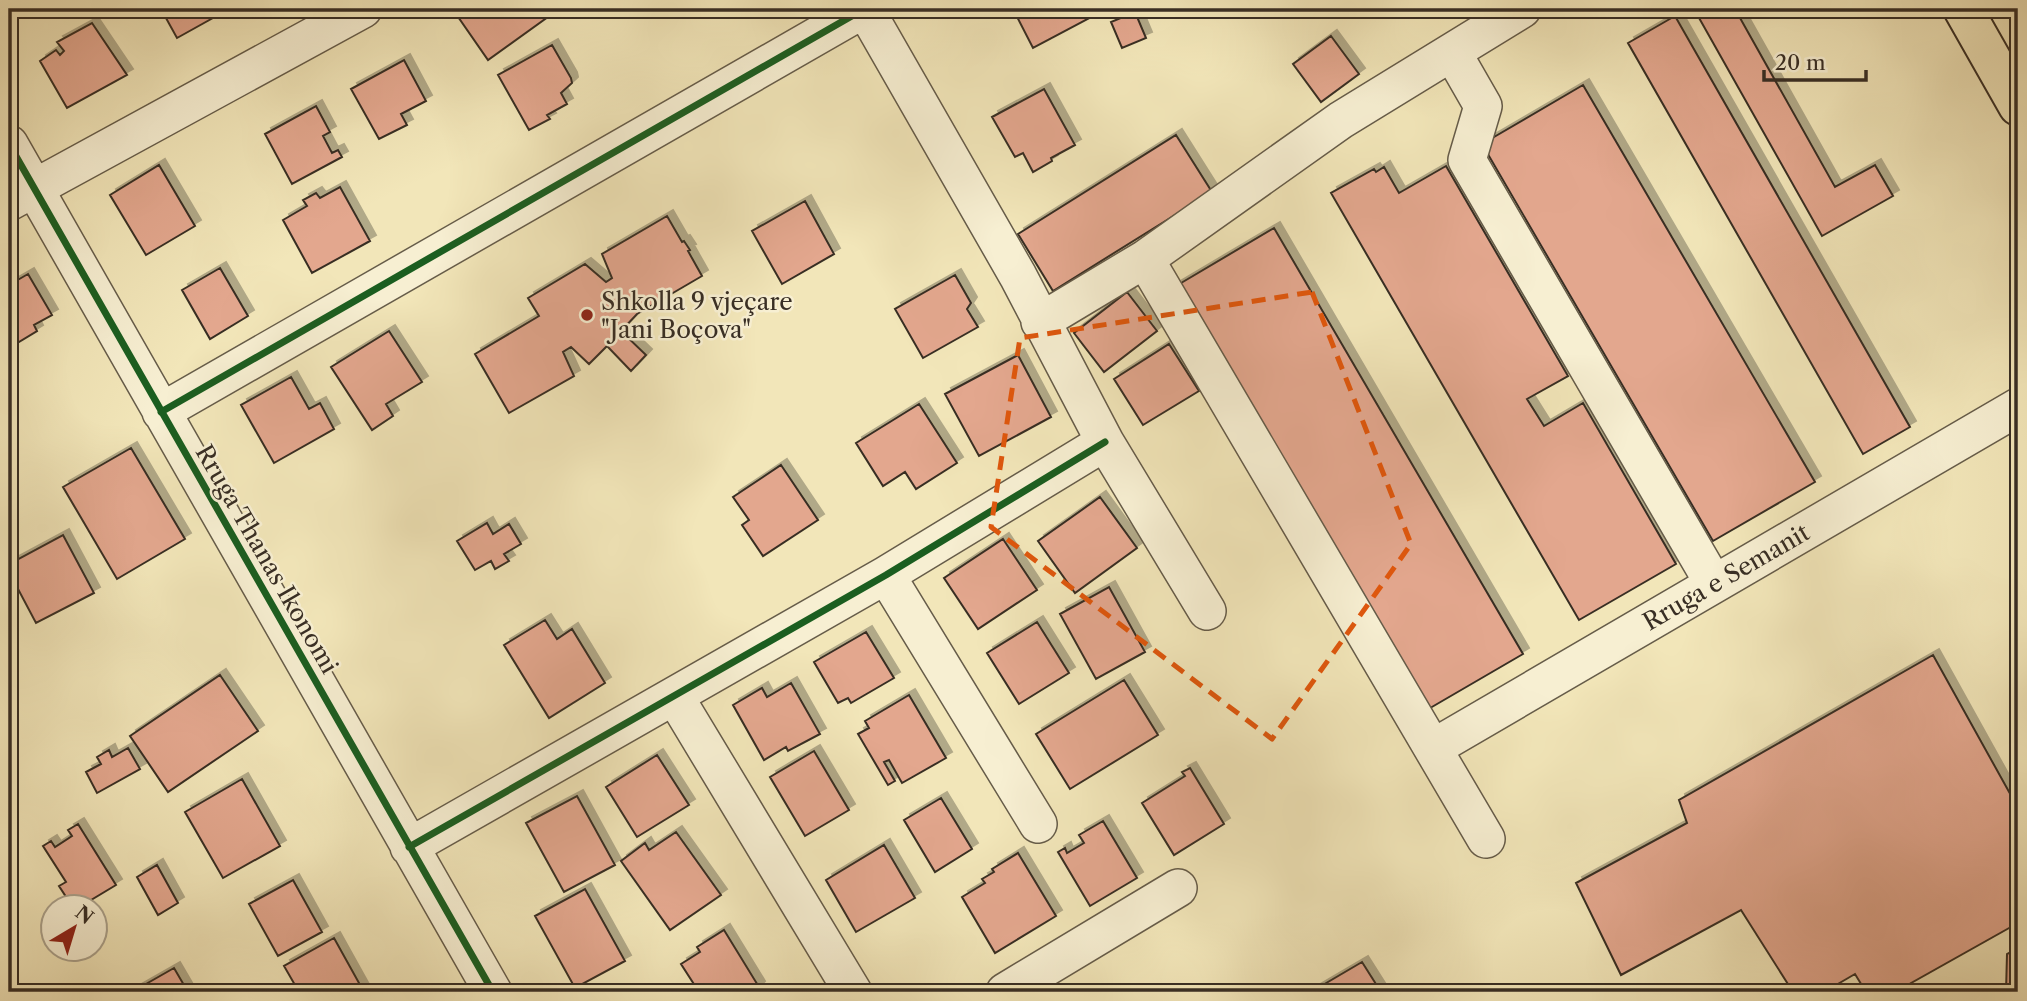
<svg xmlns="http://www.w3.org/2000/svg" width="2027" height="1001" viewBox="0 0 2027 1001" font-family="'Libre Caslon Text',serif">
<style>
.building{fill:#e3a78e;stroke:#382e24;stroke-width:2;filter:url(#shadow)}
.lines{fill:none;stroke-linecap:round;stroke-linejoin:round}
.minor-casing{stroke:#665c49;stroke-width:40}
.major-casing{stroke:#382e24;stroke-width:42}
.minor{stroke:#f7efd2;stroke-width:37}
.major{stroke:#f2e6b9;stroke-width:38}
.cycleway-casing{stroke:#f7efd2;stroke-width:11}
.cycleway{stroke:#1b5e20;stroke-width:7}
.marked{fill:none;stroke:#df570d;stroke-width:5;stroke-dasharray:14 9;stroke-linejoin:round}
.poi-dot{fill:#8f2418;stroke:#f7efd2;stroke-width:2.5}
.labels{text-anchor:middle;dominant-baseline:central;stroke-width:5;stroke-linejoin:round;paint-order:stroke}
.poi-label{font-size:24px;fill:#382e24;stroke:#f7efd2;text-anchor:start}
.street-label{font-size:24px;fill:#382e24;stroke:#f7efd2}
</style>
<defs>
<filter id="shadow"><feDropShadow dx="6" dy="-6" stdDeviation="0" flood-color="#0004"/></filter>
</defs>
<rect width="100%" height="100%" fill="#f2e6b9"/>
<filter id="stains"><feTurbulence type="fractalNoise" baseFrequency=".00286" numOctaves="4"/><feColorMatrix values="0 0 0 0 .2 0 0 0 0 .09 0 0 0 0 .02 0 0 0 .5 -.17"/></filter>
<radialGradient id="worn" r=".72"><stop offset=".6" stop-color="#630" stop-opacity="0"/><stop offset="1" stop-color="#630" stop-opacity=".3"/></radialGradient>
<path class="building" d="M161 9H229L177 38Z
M457 9H548L552 14 488 60 454 11Z
M1013 9H1099L1101 12 1033 48Z
M1694 9H1735L1835 187 1875 165 1893 196 1822 236Z
M1135 12 1146 38 1122 48 1111 22Z
M1675 16 1910 427 1863 454 1628 43Z
M92 23 127 75 67 108 40 61 56 50 60 55 64 51 57 42Z
M1331 36 1359 74 1321 102 1293 64Z
M552 45 571 78 572 83 561 93 567 104 547 115 550 119 529 130 498 75Z
M404 60 426 101 401 114 407 125 379 139 351 89Z
M1583 85 1815 482 1713 541 1482 144Z
M1044 89 1075 145 1051 158 1052 161 1033 172 1023 153 1015 157 992 117Z
M316 106 330 132 323 136 332 153 338 150 342 157 292 184 265 134Z
M1176 135 1212 192 1053 291 1018 234Z
M159 165 195 226 146 255 110 195Z
M1446 166 1568 376 1527 399 1544 426 1583 403 1676 564 1579 620 1331 193 1374 169 1376 172 1384 167 1399 193Z
M340 187 370 241 312 273 283 220 307 206 303 200 316 193 320 198Z
M805 201 834 254 782 284 752 231Z
M667 216 682 242 684 241 690 250 688 251 702 276 637 314 621 331 646 355 631 371 607 346 589 364 571 347 563 352 574 376 509 413 475 354 539 316 528 298 585 264 606 282 612 278 602 254Z
M1274 228 1523 654 1425 711 1176 286Z
M220 268 248 316 210 339 182 290Z
M28 274 52 315 34 325 37 331 9 348V285Z
M955 275 971 303 967 309 978 327 923 358 895 309Z
M1127 292 1157 331 1104 372 1074 333Z
M389 331 422 382 386 404 393 416 372 430 331 367Z
M1169 344 1199 391 1143 425 1114 379Z
M1018 355 1051 417 979 456 945 394Z
M291 377 309 409 320 403 334 429 274 463 241 405Z
M919 404 957 463 916 489 905 472 883 486 856 443Z
M131 448 185 539 117 579 63 487Z
M781 465 818 520 763 556 742 525 749 520 733 497Z
M1100 497 1137 548 1075 593 1038 541Z
M487 523 493 534 509 524 521 544 504 554 509 561 495 569 491 561 475 570 457 541Z
M63 535 94 593 36 623 9 572V564Z
M1003 539 1037 590 978 629 944 578Z
M1109 587 1145 652 1096 679 1060 614Z
M545 620 557 639 572 629 605 683 549 718 504 645Z
M1037 622 1069 673 1019 704 987 653Z
M866 632 894 678 851 703 848 698 838 703 814 662Z
M1933 655 2018 808V923L1895 992H1866L1855 974 1824 992H1793L1741 910 1621 975 1576 883 1687 823 1679 800Z
M220 675 258 731 168 792 130 736Z
M1124 680 1158 735 1070 789 1036 734Z
M791 683 820 734 788 751 786 747 764 760 733 705 762 688 767 697Z
M909 695 946 758 902 783 889 760 884 762 895 781 888 785 858 734 869 728 865 721Z
M128 748 140 769 97 793 86 772 101 764 97 757 109 750 112 757Z
M814 751 849 810 805 836 770 777Z
M657 755 689 805 637 837 606 787Z
M1190 768 1224 824 1174 855 1142 803 1185 776 1182 772Z
M242 779 280 846 223 878 185 812Z
M577 796 615 865 564 892 526 823Z
M941 798 972 849 935 872 904 820Z
M1103 821 1137 878 1090 906 1058 852 1065 848 1067 853 1084 843 1079 835Z
M78 824 116 885 81 906H72L59 886 66 882 43 846 51 841 55 847 72 836 68 830Z
M676 832 721 895 670 930 621 861 645 843 649 850Z
M884 845 915 898 856 932 826 880Z
M1018 853 1056 916 995 953 962 897 985 883 982 879 994 872 992 869Z
M157 865 178 903 158 915 137 877Z
M293 880 322 932 278 956 249 904Z
M585 889 625 961 575 988 535 916Z
M724 930 759 987 754 992H699L681 964 700 952 697 947Z
M334 938 364 992H299L284 966Z
M2018 948V992H2006L2007 954Z
M1362 962 1381 992H1311Z
M174 968 188 992H132Z"/>
<g class="lines">
<g class="minor-casing">
<path id="minor" d="M865 9 1018 276 1105 442 1207 611
M1452 52 1483 106 1467 160 1714 584
M9 144 493 992
M9 202 363 9
M1145 259 1341 120 1522 9
M1040 322 1145 259 1486 839
M161 412 864 9
M886 575 1038 824
M675 697 853 992
M1433 748 2018 407
M409 847 886 575 1105 442
M1005 992 1178 888"/>
</g>
<g class="major-casing">
<path id="major" d="M1963 9 2018 106"/>
</g>
<use href="#minor" class="minor"/>
<use href="#major" class="major"/>
<g class="cycleway-casing">
<path id="cycleway" d="M9 144 493 992
M161 412 864 9
M409 847 886 575 1105 442"/>
</g>
<use href="#cycleway" class="cycleway"/>
</g>
<path class="marked" d="M1312 292 1411 544 1272 739 991 527 1020 338Z"/>
<circle class="poi-dot" cx="587" cy="315" r="7"/>
<g class="labels">
<g class="poi-label">
<text x="601" y="301">Shkolla 9 vjeçare<tspan x="601" dy="28">"Jani Boçova"</tspan></text>
</g>
<g class="street-label">
<text transform="translate(267 559) rotate(60)">Rruga Thanas Ikonomi</text>
<text transform="translate(1726 577) rotate(-30)">Rruga e Semanit</text>
</g>
</g>
<rect width="2027" height="1001" fill="none" stroke="#f2e6b9" stroke-width="35"/>
<rect x="10" y="10" width="2006" height="980" fill="none" stroke="#382e24" stroke-width="3.5"/>
<rect x="18" y="18" width="1992" height="966" fill="none" stroke="#382e24" stroke-width="2"/>
<g transform="translate(74 928) rotate(38)"><circle r="33" fill="#f7efd2" stroke="#aba28c" stroke-width="2"/>
<path d="M0-5L12 26L0 18L-12 26Z" fill="#8f2418"/>
<text y="-10" font-size="19" font-weight="bold" text-anchor="middle" fill="#382e24">N</text>
</g>
<path d="M1764 70v10h102v-10" fill="none" stroke="#382e24" stroke-width="3.5"/>
<text x="1775" y="70" font-size="21" fill="#382e24" stroke="#f7efd2" stroke-width="5" paint-order="stroke">20 m</text>
<rect width="100%" height="100%" filter="url(#stains)"/>
<rect width="100%" height="100%" fill="url(#worn)"/>
</svg>
